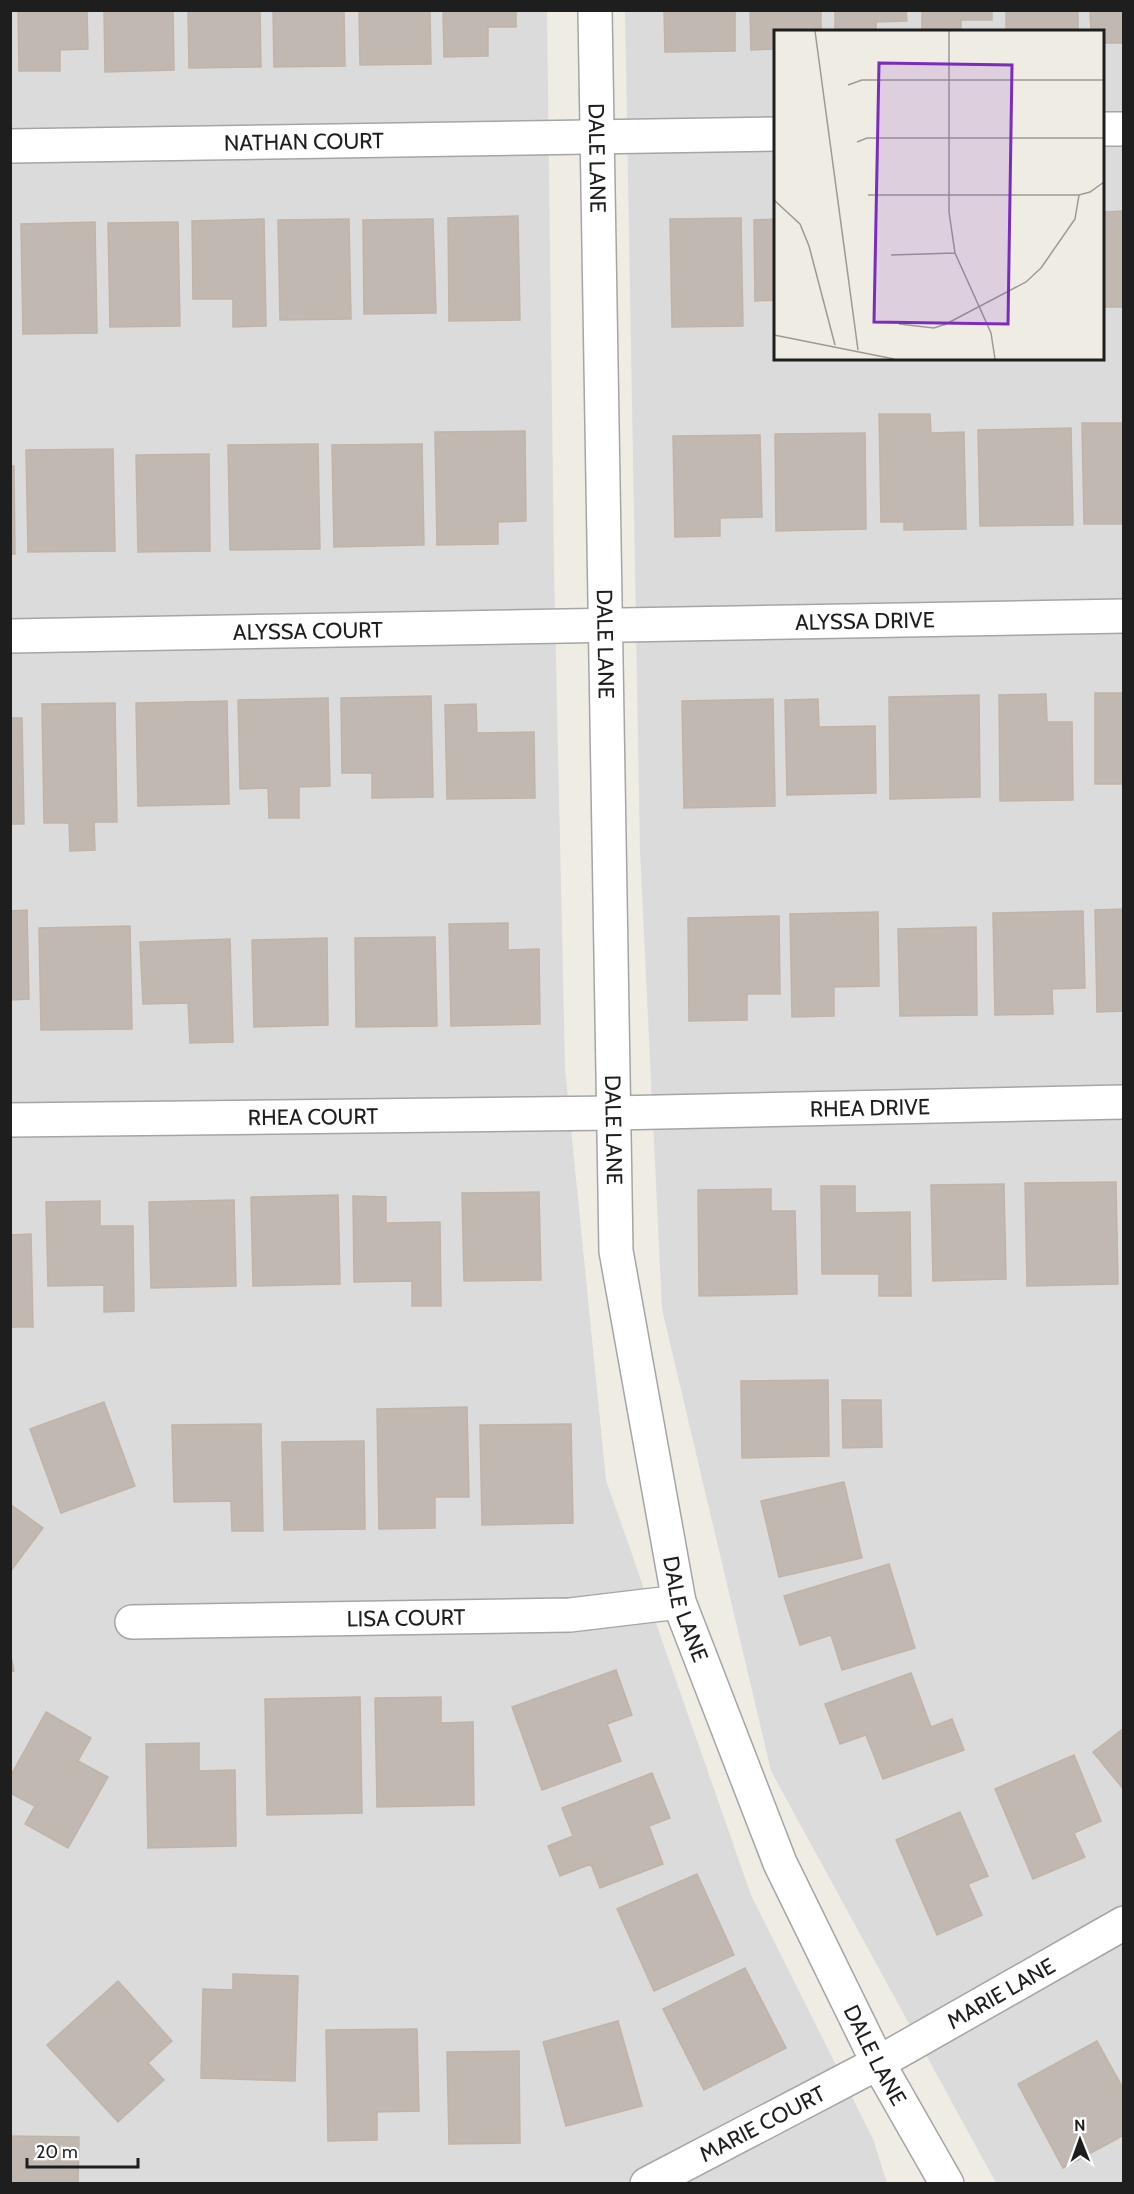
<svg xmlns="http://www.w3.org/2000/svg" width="1134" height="2194" viewBox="0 0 1134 2194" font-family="Cabin,sans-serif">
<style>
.residential{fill:#dcdbdb;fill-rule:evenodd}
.building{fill:#c0b8b1;stroke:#c1b4a7;stroke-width:1.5}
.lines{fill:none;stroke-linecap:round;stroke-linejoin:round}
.minor-casing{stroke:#a5a5a5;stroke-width:36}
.tertiary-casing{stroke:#a5a5a5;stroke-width:36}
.minor{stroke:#fff;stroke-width:33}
.tertiary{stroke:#fff;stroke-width:33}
.labels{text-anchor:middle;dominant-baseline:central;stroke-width:4.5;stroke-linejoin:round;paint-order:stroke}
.street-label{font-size:22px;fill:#1e1e1e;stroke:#fff}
.inset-road{fill:none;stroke:#9b9a95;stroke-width:1.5}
.view{fill:#7b2cbf;fill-opacity:0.15;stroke:#7b2cbf;stroke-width:3}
.inset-edge{fill:none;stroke:#1e1e1e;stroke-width:3}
</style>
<rect width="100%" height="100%" fill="#efece4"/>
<path class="residential" d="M11 11H547L554 567 565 1068 606 1480 751 1895 873 2139 887 2183 11 2184Z
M625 11H1123V2183H996L771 1771 662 1309 640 851ZM776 32H1102V358H776Z"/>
<path class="building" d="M18 10H87L88 49 60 50V71H19Z
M104 10H173L174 70 105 72Z
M188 10H260L261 67 189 68Z
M273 10H344L345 66 274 67Z
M359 10H430L431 64 360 65Z
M443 10H516V27H488V56L444 57Z
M664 10H735V51L665 52Z
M750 10H821V32H776V49L751 50Z
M835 10H906L907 21 876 22V32H835Z
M922 10H992V20H961V32H922Z
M1006 10H1078V32H1006Z
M1090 10H1124V43H1102V32H1091Z
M1124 211V307H1102V212Z
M518 216 520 320 449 321 448 218Z
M741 218 743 326 672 327 670 219Z
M264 219 266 326 233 327V299H193L192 221Z
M349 219 351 319 280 320 278 220Z
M433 219 436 313 364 314 363 220Z
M776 219V300L755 301 754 220Z
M95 222 97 333 23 334 21 224Z
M178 222 180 326 110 327 108 223Z
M879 414H930L931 433 964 432 966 529 904 530V522H881Z
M1082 423H1124V524H1084Z
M1071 428 1073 525 980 526 978 430Z
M525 431 526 521 498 522V544L437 545 435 432Z
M865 433 866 529 776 531 775 434Z
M760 435 762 517 720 518V536L675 537 673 436Z
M318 444 320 549 230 550 228 445Z
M422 444 424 545 334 547 332 445Z
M113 449 115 551 28 552 26 450Z
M209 454 210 551 138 552 136 455Z
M10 466H14L15 554H10Z
M1095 693H1123L1124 784H1095Z
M1046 694 1047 722H1072L1073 800 1000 801 999 695Z
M979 695 980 797 890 799 889 697Z
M431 696 433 797 372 798V773H342L341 698Z
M328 698 330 786 299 787V818H269L268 788 240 789 238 700Z
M773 699 775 806 684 808 682 701Z
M818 699 819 727 875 726 876 793 787 795 785 700Z
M227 701 229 804 138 806 136 703Z
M115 703 117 822H94L95 850 70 851 69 823H44L42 704Z
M476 704 477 733 534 732 535 798 447 799 445 705Z
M10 718H22L24 824H10Z
M1124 909V1011L1097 1012 1095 910Z
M27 910 29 999 10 1000V911Z
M1083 911 1085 988 1052 989 1053 1014 995 1015 993 913Z
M878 912 879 986 834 987V1016L792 1017 790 914Z
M779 916 780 994H747V1020L689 1021 688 918Z
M508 923V950L539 949 540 1024 451 1026 449 924Z
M130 926 132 1029 41 1030 39 928Z
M976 927 977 1015 900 1016 898 929Z
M435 937 437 1026 356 1027 355 938Z
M327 938 328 1025 254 1027 252 940Z
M230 939 233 1042 190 1043 188 1003 143 1004 140 942Z
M1116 1182 1118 1284 1027 1286 1025 1183Z
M1004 1184 1006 1279 933 1281 931 1185Z
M821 1186H855V1213L910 1212 911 1296H879V1274H822Z
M771 1189V1211H795L797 1294 699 1296 698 1190Z
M539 1192 541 1280 464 1281 462 1193Z
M338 1195 340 1284 253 1286 251 1197Z
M353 1196 386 1197V1223L440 1222 441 1306H412V1281L354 1282Z
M234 1200 236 1286 151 1288 149 1202Z
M100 1201V1226H133L134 1311 104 1312V1285L48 1286 46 1202Z
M31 1234 33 1327H10V1235Z
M828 1380 829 1456 742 1458 741 1381Z
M842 1400H881L882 1447 843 1448Z
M104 1402 135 1486 61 1513 30 1429Z
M467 1407 469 1497H435V1528L379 1529 377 1409Z
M261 1424 263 1531H232L231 1501 174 1502 172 1425Z
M571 1424 573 1523 482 1525 480 1425Z
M364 1441 365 1529 284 1530 282 1442Z
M844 1482 862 1558 779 1577 761 1501Z
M10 1504 43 1528 10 1572Z
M889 1564 915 1648 842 1670 831 1635 800 1645 784 1596Z
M10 1651 14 1671 10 1672Z
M616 1670 632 1715 607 1724 621 1761 542 1790 512 1707Z
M911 1673 931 1727 952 1719 964 1750 883 1779 866 1735 840 1744 825 1704Z
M360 1697 362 1813 267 1815 265 1699Z
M441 1697V1723L473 1722 474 1805 377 1807 375 1698Z
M46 1712 91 1738 78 1761 108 1777 68 1848 25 1824 35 1806 10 1793V1777Z
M1124 1728V1790L1093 1752Z
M199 1743V1771L235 1770 236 1846 148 1848 146 1744Z
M1074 1755 1101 1821 1074 1833 1085 1857 1033 1879 995 1789Z
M652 1773 670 1818 649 1826 663 1864 600 1888 591 1864 560 1876 548 1846 573 1836 562 1808Z
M960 1812 988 1876 968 1884 982 1915 937 1935 896 1840Z
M697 1874 734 1955 654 1991 617 1909Z
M745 1968 786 2048 704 2090 663 2009Z
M233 1974 298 1976 295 2081 201 2078 203 1989 233 1990Z
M118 1981 172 2041 148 2063 164 2080 118 2122 47 2045Z
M618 2021 642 2106 566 2126 543 2042Z
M417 2029 419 2111 377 2112V2140L328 2141 326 2030Z
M1097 2041 1124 2090V2135L1063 2168 1018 2084Z
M519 2051 520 2143 449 2144 447 2052Z
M10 2136 79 2137 78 2183 93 2184H10Z"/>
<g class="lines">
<g class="minor-casing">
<g id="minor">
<path d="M1102 129H1124"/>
<path id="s1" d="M10 146 776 134"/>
<path id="s2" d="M10 636 1124 616"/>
<path id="s3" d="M10 1120 614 1113 1124 1102"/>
<path id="s4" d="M132 1622 570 1615 679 1602"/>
<path id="s5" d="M647 2184 878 2063 1124 1923"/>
</g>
</g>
<g class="tertiary-casing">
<g id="tertiary">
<path id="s6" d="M595 10 616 1251 679 1602 780 1863 878 2063 947 2184"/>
</g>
</g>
<use href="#minor" class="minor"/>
<use href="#tertiary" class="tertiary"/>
</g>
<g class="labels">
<g class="street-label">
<text stroke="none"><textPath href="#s1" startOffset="294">NATHAN COURT</textPath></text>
<text stroke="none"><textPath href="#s6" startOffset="148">DALE LANE</textPath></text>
<text stroke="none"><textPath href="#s2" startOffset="855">ALYSSA DRIVE</textPath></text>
<text stroke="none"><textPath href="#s2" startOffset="298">ALYSSA COURT</textPath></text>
<text stroke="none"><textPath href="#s6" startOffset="634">DALE LANE</textPath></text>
<text stroke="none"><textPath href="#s3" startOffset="860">RHEA DRIVE</textPath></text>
<text stroke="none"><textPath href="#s3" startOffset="303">RHEA COURT</textPath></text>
<text stroke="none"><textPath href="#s6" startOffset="1120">DALE LANE</textPath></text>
<text stroke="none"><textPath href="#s6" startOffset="1606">DALE LANE</textPath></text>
<text stroke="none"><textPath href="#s4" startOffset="274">LISA COURT</textPath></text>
<text stroke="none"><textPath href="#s5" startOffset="402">MARIE LANE</textPath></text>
<text stroke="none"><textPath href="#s6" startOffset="2092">DALE LANE</textPath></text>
<text stroke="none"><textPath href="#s5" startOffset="130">MARIE COURT</textPath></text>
</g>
</g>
<g transform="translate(774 30)">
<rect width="330" height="330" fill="#efece4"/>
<path class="inset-road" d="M41 1 84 320M175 1V182L181 223 217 303 221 329M74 55 88 50H330M83 112 93 108H330M94 165H305L316 162 330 152M0 170 26 194 35 216 61 315M117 225 181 223M125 294 160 298 172 294 252 252 267 238 301 189 305 165M0 305 120 329"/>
<path class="view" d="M105 33 238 35 234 294 100 292Z"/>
<rect width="330" height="330" class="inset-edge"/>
</g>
<rect width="1134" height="2194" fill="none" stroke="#1e1e1e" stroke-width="24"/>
<g transform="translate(1080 2140) rotate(359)" stroke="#ffffff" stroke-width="4.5" paint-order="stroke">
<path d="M0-4.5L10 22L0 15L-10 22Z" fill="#1e1e1e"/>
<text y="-9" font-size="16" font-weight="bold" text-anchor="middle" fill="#1e1e1e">N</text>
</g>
<path d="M27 2158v9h111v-9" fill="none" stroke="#1e1e1e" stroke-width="3"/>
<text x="36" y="2158" font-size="18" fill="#1e1e1e" stroke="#ffffff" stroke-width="4.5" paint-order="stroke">20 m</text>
</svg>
